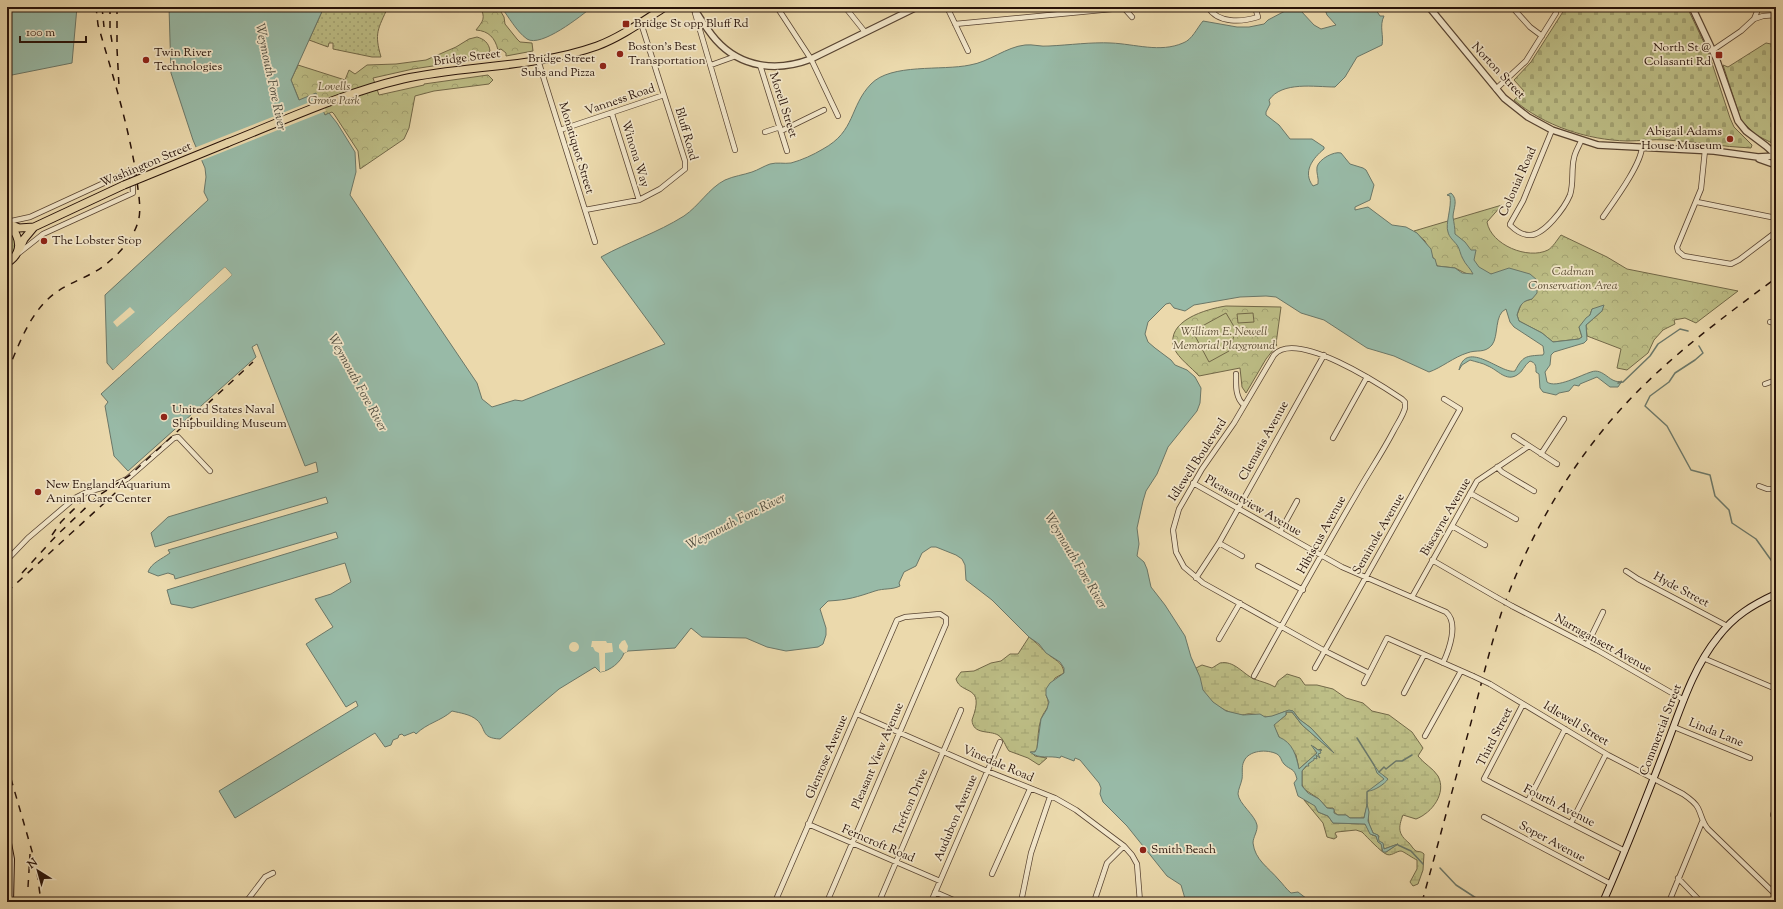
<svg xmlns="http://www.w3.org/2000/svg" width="1783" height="909" viewBox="0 0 1783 909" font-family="'Sorts Mill Goudy',serif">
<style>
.grass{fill:url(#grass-dots);stroke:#726848}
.wetland{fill:url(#wetland-marsh);stroke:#726848}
.cemetery{fill:url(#cemetery-stones);stroke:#726848}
.park{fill:url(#park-crowns);stroke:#726848}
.pitch{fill:#bdbe86;stroke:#726848}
.water{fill:#98baa7;stroke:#6b7768}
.pier{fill:#ebd9ac}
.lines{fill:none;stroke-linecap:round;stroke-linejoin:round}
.stream{stroke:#6b7768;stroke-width:1.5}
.minor-casing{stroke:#584432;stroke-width:6}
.tertiary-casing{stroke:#584432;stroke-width:8}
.secondary-casing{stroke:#271209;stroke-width:8}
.primary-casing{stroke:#271209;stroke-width:9}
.minor{stroke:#f2e6c9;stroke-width:4.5}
.tertiary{stroke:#f2e6c9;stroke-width:5.5}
.secondary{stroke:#f2e6c9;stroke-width:6}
.primary{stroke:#ebd9ac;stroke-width:7}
.rail{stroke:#271209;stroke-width:1.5;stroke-dasharray:7 7;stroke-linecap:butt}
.minor-bridge-casing{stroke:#584432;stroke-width:6;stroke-linecap:butt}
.primary-bridge-casing{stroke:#271209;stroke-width:9;stroke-linecap:butt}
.minor-bridge{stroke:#f2e6c9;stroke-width:4.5}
.primary-bridge{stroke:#ebd9ac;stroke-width:7}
.poi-dot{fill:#8f2418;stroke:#f2e6c9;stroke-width:1.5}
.labels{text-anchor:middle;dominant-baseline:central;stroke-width:3.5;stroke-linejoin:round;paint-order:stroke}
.poi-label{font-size:12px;fill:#271209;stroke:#f2e6c9;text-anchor:start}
.street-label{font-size:12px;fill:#271209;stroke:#f2e6c9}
.park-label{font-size:12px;font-style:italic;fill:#5c4e35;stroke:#f2e6c9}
.water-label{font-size:13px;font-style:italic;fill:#4f4d40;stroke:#f2e6c9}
</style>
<defs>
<pattern id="grass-dots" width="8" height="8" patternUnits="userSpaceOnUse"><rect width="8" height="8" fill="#bdbe86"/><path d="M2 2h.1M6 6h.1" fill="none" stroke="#a2a272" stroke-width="1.8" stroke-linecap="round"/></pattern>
<pattern id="wetland-marsh" width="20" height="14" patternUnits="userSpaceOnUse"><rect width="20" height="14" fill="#bdbe86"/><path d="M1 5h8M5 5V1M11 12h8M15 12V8" fill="none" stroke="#a2a272"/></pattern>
<pattern id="cemetery-stones" width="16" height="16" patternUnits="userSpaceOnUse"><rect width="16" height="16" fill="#bdbe86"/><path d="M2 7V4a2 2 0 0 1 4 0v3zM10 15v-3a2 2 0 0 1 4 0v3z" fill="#a2a272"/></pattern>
<pattern id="park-crowns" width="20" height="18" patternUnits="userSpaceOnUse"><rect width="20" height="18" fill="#bdbe86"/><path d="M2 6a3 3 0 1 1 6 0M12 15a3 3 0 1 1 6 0" fill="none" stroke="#a2a272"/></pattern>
</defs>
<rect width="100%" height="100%" fill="#ebd9ac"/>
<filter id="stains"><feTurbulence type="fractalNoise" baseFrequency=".005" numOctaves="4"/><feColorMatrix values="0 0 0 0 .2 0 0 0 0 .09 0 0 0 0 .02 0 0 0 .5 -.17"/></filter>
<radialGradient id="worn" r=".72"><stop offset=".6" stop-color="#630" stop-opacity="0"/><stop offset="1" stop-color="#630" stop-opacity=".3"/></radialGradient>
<path class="grass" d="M324 7H388C378 29 374 33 381 57H372L333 49V43H329L328 47 309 40Z
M7 227C18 235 18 251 7 259Z"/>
<path class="wetland" d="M1029 637C1036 642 1040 647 1046 652 1053 660 1063 661 1064 673L1055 678 1046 695C1052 708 1045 708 1041 719 1038 728 1038 739 1037 749L1035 752H1031L1035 756 1047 758 1039 765 1028 758 1009 751C1005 746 1004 739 998 735 989 730 973 735 972 720 986 683 961 696 956 679L961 672 974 671 991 663 1001 661 1010 654H1018Z
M1220 663C1234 660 1243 674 1254 679 1262 682 1268 683 1275 687L1278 681 1287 674 1300 678 1305 685H1317L1333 689 1346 698 1363 703 1372 711 1389 715 1412 732 1423 748 1418 756C1424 764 1433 768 1438 776 1447 793 1432 813 1416 819L1403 815C1398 828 1398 834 1409 843 1411 845 1413 849 1416 851 1419 852 1421 851 1424 854L1423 870 1418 884 1413 886 1410 882 1417 869V860C1414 859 1403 851 1401 851 1396 851 1391 857 1386 854 1381 852 1367 837 1362 832L1356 830 1337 832 1335 833 1337 837 1334 839 1327 837 1323 823 1304 800 1315 805 1318 812 1328 816 1333 823 1365 824 1372 835 1376 836 1378 842 1382 844V851L1386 852 1398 844 1384 849 1383 844 1378 841 1379 836 1373 833 1369 824 1367 806 1364 818H1350L1346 815H1338L1335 813 1333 808H1327L1319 799 1304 789 1302 784V771L1314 758H1316L1321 749 1318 750 1313 746 1317 753 1299 769 1296 755 1279 737 1273 725 1286 715V712H1292L1302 725 1332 751 1311 728 1300 720 1293 711C1285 709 1278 716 1270 717 1263 718 1258 714 1252 714 1248 713 1245 715 1242 715 1226 713 1210 704 1202 689 1199 683 1199 675 1196 668L1202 665 1212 668Z"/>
<path class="cemetery" d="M1566 7H1687L1708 51 1730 118 1734 127 1752 145 1751 148C1722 147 1694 141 1666 140 1653 139 1640 141 1627 141 1588 140 1544 126 1514 100L1524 91 1514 80 1531 62Z
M1766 43 1776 45V145L1756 135 1741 120 1723 65 1728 67Z"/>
<path class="park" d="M480 7H498L504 17 505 24 517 39 520 42 532 43 533 51 506 56V53L501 49 498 50C495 38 489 31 476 30 483 21 486 18 480 7Z
M477 37C484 39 489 43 490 51L485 55 486 58 413 69 373 78 379 95 424 85V84L488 75 493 80 489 84 434 91 415 96 409 128 404 139 360 169 358 151 334 114 332 112 325 115 299 100 291 80 298 65 345 80 349 70 355 74 367 65 396 64 426 60 456 47 469 39Z
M1502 205 1487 222C1491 245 1528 260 1548 250 1553 247 1557 240 1561 235L1607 257 1627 269 1738 291 1696 323 1685 318 1674 320 1675 324 1663 330 1654 340 1648 353 1627 370 1617 368 1621 349 1587 336 1586 325 1602 311 1592 309 1590 315 1579 327 1582 337 1579 339 1553 342 1542 333 1519 321 1517 315 1522 302 1532 299 1493 274 1469 275 1455 268 1437 266 1425 241 1414 231Z
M1226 306 1281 307 1276 344 1277 345 1266 359 1246 393 1242 387 1240 368 1199 376C1192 368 1178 358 1174 348 1165 321 1206 309 1226 306Z"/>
<path class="pitch" d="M1226 313 1236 330 1229 351 1209 362 1194 334 1195 330Z
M1253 313 1254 322 1238 323 1237 314Z"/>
<path class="water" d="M7 7H77L72 63 7 76Z
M169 7H324L291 80 299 100 316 93 325 115 329 113 337 123 355 152 356 172 350 195 477 383 482 399 492 407 515 400 522 401 665 344 601 257C628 242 657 233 684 216 699 206 709 188 725 180 734 176 743 175 752 172 758 170 764 166 770 164 777 162 784 164 791 163 802 160 813 155 823 149 856 131 849 107 871 84 891 63 942 71 970 65 989 62 1006 47 1025 45 1033 44 1041 47 1049 46 1070 45 1091 42 1111 43 1135 44 1160 53 1183 43 1192 40 1197 28 1203 21L1237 27H1249L1264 24 1268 20 1285 11 1293 10 1301 11 1314 25 1321 29 1336 25 1327 15 1324 7H1374L1380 16H1384C1379 26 1384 36 1382 45L1357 57 1345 77 1335 87C1315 87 1282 81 1269 100L1270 104 1266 112V115L1279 125 1290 139H1312L1324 147V149C1313 158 1302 172 1313 186L1318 184C1319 178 1316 173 1317 167 1319 159 1334 151 1341 153L1350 164 1363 168 1366 170 1374 185 1370 200 1355 207V210L1368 207 1392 225 1406 227 1417 233 1431 249 1433 258 1435 259 1437 266 1455 268 1462 273 1473 274C1471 269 1465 264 1463 259 1460 254 1460 249 1457 245 1454 241 1449 237 1448 232 1445 224 1452 207 1450 196L1447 195 1451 193C1459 200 1453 209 1453 217 1454 223 1455 228 1455 234L1465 242 1471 250H1476L1474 260 1479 267 1491 274 1509 268 1530 274 1537 280V293L1532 299C1522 301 1520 305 1517 315L1519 321 1542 333 1553 342 1579 339 1582 337 1579 327 1586 318 1590 315 1592 309 1604 305 1602 311 1586 325 1587 340 1584 343 1554 352 1551 355 1550 365 1545 372 1547 382C1556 389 1581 375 1591 372 1604 367 1610 385 1622 381L1618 387H1610L1597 377 1580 384 1579 386 1574 385 1569 391 1559 393 1556 395 1543 392 1540 388 1539 374 1536 372C1536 366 1536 363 1530 361 1524 365 1523 372 1517 375 1506 382 1498 370 1488 366 1483 363 1476 362 1470 360L1462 365 1459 370C1466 338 1502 375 1515 371 1523 356 1525 356 1543 355L1544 353 1543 346 1514 327 1510 322 1506 309C1494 314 1499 336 1492 345 1484 354 1477 349 1467 353 1454 357 1441 368 1429 372L1394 356 1367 348 1324 320 1301 313 1276 297 1266 296 1240 297 1194 305 1185 311 1174 308 1170 303 1166 304 1148 322 1145 334 1148 342 1155 348 1171 360 1175 365 1187 370 1195 377 1201 388 1200 403 1197 411 1168 447 1157 474 1146 491 1143 501 1137 528 1139 544 1137 556 1144 562 1147 569 1151 587 1165 605 1185 636 1191 657 1200 677 1203 690 1213 702 1226 711 1243 715 1260 714 1265 717 1272 716 1289 710 1293 711 1299 719 1311 728 1334 753 1302 725 1292 712H1286V715L1274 725 1279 737C1293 743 1296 755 1299 769L1317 753 1311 745 1318 750H1322L1320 751 1321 753 1318 754 1320 758 1316 755 1317 759 1314 758V760L1308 764 1309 766H1306L1302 771V786L1308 793 1319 799 1327 808 1334 809V813L1338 815H1346L1350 818H1364L1367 804 1369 812 1368 821 1373 833 1378 835 1379 841 1383 843 1384 849 1398 844 1386 852H1383L1381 844 1378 842 1376 836 1370 834 1365 824 1333 823 1328 816 1318 812 1315 806 1298 796 1294 783 1297 779C1294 767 1291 771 1284 764 1281 761 1281 756 1277 754 1267 749 1249 750 1244 761 1241 767 1243 773 1242 779 1241 784 1238 790 1238 794 1239 804 1255 815 1257 825 1258 831 1253 837 1253 843 1255 860 1268 867 1279 880 1283 884 1286 889 1291 893L1298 892 1311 902H1186L1181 885 1167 876 1127 826 1103 802 1100 794 1101 788 1099 783 1080 760 1075 758 1074 761 1061 756 1060 758C1049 755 1040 760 1030 752H1035L1037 748 1041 719 1047 709 1049 702 1046 695V689L1050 683 1064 673V668L1060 662 1046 653 1039 644 1029 637 992 600 966 580 965 565 962 559 956 555 936 547H931L922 553 916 566 904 572 899 583 900 586C892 590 884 588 875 591 857 597 848 600 828 601L820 609 826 628V635L823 644 818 647 786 651 767 647 746 638 702 637 691 628 675 648 628 651 624 653C621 662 610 671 600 672L595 667 559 689 500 739C480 738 487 729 477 720 470 714 460 713 452 711 441 721 427 723 416 734L414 732 404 736 402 734 399 735 398 738 393 740 391 745 385 747 375 733 235 818 219 791 358 706 356 701 346 707 306 644 333 627 315 599 331 594 351 582 345 563 192 608 171 604 167 590 338 538 336 532 175 579 174 575 168 573 158 576 148 572C151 563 162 559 170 553L168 550 328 503 326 497 155 547 151 533 168 517 318 472 316 462 305 466 257 344 252 347 256 357 128 471 114 456 105 406 108 402 101 394 232 275 225 267 113 370 107 363 105 295 208 200 204 192 206 177 205 168 193 140 171 73Z
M501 7H592C581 16 541 48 527 39 516 31 509 17 501 7Z
M1374 765 1379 772 1388 779C1385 784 1374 791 1368 791L1384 779 1377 773Z"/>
<path class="pier" d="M320 98 326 111 200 161 194 148Z
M225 267 232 275 119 377 118 376 229 275 225 270 114 372 113 370Z
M130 307 135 312 117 327 113 322Z
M625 640 628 646 627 652 624 653 619 648V645L622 641Z
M592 641H606L607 643H612L613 652 605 653V671L600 672 599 653 595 651 593 647H591Z
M569 647a5 5 0 1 1 10 0a5 5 0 1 1-10 0Z"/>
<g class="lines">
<path class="stream" d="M1699 346 1703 353 1695 360 1675 373 1669 382 1650 396 1645 406 1667 426 1691 470 1710 475 1715 496 1729 510 1732 523 1756 539 1776 567
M1618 383 1623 382 1650 356 1658 344 1680 329 1688 331
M1357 738 1374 765
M1379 772 1384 767 1386 769 1396 761H1402L1412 755
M1367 804V792L1368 791
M1398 845 1411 851 1423 864
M1440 868 1456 885 1476 898 1478 902"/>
<g class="minor-casing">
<path id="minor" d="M777 7 811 59 838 116
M845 7 865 32
M947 7 968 51
M1123 7 1132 17
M1208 7C1218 24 1242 22 1258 17L1255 7
M1512 7 1530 27 1542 36
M695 13 735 150
M1754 19 1763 16 1776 15
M955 24 1112 9 1117 7
M1713 50 1741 31 1754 19 1759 7
M538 60 595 242
M711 65 736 56
M760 65 787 151
M1496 89 1526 61 1556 13
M612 114 639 200
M560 130 664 95
M1552 130 1523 201 1510 224V225C1515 230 1522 235 1529 235 1544 236 1565 207 1570 195 1574 183 1571 170 1574 158 1575 152 1579 146 1581 141
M781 131 824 110
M765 132 780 127
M1705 150 1701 189 1677 247 1678 251 1684 256 1731 264 1739 260 1776 232
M1697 202 1776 218
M585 210 639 200 660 189 685 169V161L641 23
M1603 217C1614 201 1641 165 1642 147
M7 222 30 217 132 170 133 193 43 234 19 253
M1770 322 1776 323
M1236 374C1236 384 1235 398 1244 405
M1765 384 1776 380
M1514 436 1557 464
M1333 438 1367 377
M1541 454 1564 419
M1497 467 1502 472 1534 491
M1193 483 1342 567 1446 612C1459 623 1449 650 1443 663
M1759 486 1767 489H1776
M1470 493 1516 519
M1452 526 1485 545
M1280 532 1297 501
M1219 543 1242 556
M7 560 28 538 75 498 87 492 116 484 127 479 174 438 178 437 210 471
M1432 560 1496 597
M1258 566 1303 590
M1626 571 1638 579 1727 626
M1196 578 1219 543 1324 355
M1412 597 1477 481 1529 446
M1512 606 1597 650 1684 700
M1219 639 1240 603
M1587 645 1603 612
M1703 658 1776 689
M1315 668 1460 409 1444 399
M1254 676C1288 614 1322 553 1357 493 1369 472 1382 453 1393 432 1397 424 1403 416 1405 408V402L1402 399C1381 385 1296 329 1274 355L1234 423 1202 469 1179 509 1173 530 1176 552 1184 567 1203 583 1325 651 1369 673
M1364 683 1387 638 1473 676
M1490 684 1608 755 1683 794C1689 798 1695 802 1698 808 1702 816 1702 822 1708 829L1776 895
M1404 693 1424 655
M1523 704 1484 779 1625 851
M857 714 987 771 1055 798 1076 810 1124 846 1132 855 1137 864 1140 902
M1674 727 1750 758
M1425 736 1461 671
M1528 801 1565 729
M1776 806 1773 815 1776 819
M1484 817 1611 884
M1571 823 1606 754
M808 824 940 881
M992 874 1030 789
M1678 878 1701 902
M935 892 958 902
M246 902 265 877 273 873
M775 902 897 620 905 617 940 614 946 618V624L827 902
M879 902 961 710
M931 902 1000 742
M1021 902 1031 853 1050 797
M1094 902 1107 863 1124 846
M1669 902 1702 822"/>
</g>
<g class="tertiary-casing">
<path id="tertiary" d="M693 7C700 18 707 30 716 40 741 68 777 72 811 59L917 7
M1429 7 1504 98 1528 117 1552 130 1598 145 1714 151 1758 157 1776 156
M1692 7 1716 58 1738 121 1746 131 1766 146 1776 155
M1759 159 1776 165"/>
</g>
<g class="secondary-casing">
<path id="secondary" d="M7 838 11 859 10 902
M1603 902C1625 852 1645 801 1665 749 1680 711 1692 669 1718 637 1734 616 1752 605 1776 594"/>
</g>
<g class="primary-casing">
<path id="primary" d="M227 143C285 120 343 93 403 79 467 65 535 68 597 46 621 37 643 21 665 7
M7 223 19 228 34 227 124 185
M20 248 24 239 34 227
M7 263C23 253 21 239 10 225"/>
</g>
<use href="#minor" class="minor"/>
<use href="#tertiary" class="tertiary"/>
<use href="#secondary" class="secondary"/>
<use href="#primary" class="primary"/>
<path class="rail" d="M102 7 104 27
M110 7V30L113 48
M117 7V49L119 86
M7 372C20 343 30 310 58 291 73 281 91 276 105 265 119 254 133 239 138 222 142 209 138 193 137 180 129 127 113 76 98 25L96 7
M52 535 61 522 84 499
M22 573 56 536 98 496 130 475 253 362
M7 592 125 484
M7 765 36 865 41 902
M28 887 30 854
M1422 902C1438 845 1453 787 1469 730 1480 690 1489 650 1502 611 1528 538 1568 468 1620 410 1666 359 1721 319 1776 278"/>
<g class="minor-bridge-casing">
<path id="minor-bridge" d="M1496 597 1512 606
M1473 676 1490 684"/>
</g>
<g class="primary-bridge-casing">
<path id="primary-bridge" d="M124 185 227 143"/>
</g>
<use href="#minor-bridge" class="minor-bridge"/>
<use href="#primary-bridge" class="primary-bridge"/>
</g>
<g class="poi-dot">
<rect x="622" y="20" width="8" height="8" rx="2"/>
<circle cx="620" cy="54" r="4"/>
<rect x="1715" y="51" width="8" height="8" rx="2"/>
<circle cx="146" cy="60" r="4"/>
<circle cx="603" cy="66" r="4"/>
<circle cx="1730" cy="139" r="4"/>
<circle cx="44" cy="241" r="4"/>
<circle cx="164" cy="417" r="4"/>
<circle cx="38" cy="492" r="4"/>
<circle cx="1143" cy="850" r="4"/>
</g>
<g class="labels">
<g class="poi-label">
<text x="634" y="24">Bridge St opp Bluff Rd</text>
<text x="628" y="47">Boston's Best<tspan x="628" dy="14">Transportation</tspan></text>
<text x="1711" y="48" text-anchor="end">North St @<tspan x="1711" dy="14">Colasanti Rd</tspan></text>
<text x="154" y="53">Twin River<tspan x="154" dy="14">Technologies</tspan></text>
<text x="595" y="59" text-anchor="end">Bridge Street<tspan x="595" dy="14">Subs and Pizza</tspan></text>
<text x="1722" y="132" text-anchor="end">Abigail Adams<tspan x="1722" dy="14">House Museum</tspan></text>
<text x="52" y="241">The Lobster Stop</text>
<text x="172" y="410">United States Naval<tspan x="172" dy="14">Shipbuilding Museum</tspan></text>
<text x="46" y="485">New England Aquarium<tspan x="46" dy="14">Animal Care Center</tspan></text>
<text x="1151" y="850">Smith Beach</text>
</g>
<g class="street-label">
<text transform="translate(467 58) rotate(-7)">Bridge Street</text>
<text transform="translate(1498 71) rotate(47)">Norton Street</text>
<text transform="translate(620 100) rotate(-19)">Vanness Road</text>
<text transform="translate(783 105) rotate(72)">Morell Street</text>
<text transform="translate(686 134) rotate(74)">Bluff Road</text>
<text transform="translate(576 148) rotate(73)">Monatiquot Street</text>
<text transform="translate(635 154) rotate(73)">Winona Way</text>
<text transform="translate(146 165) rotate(-23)">Washington Street</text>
<text transform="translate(1518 182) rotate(-66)">Colonial Road</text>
<text transform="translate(1264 441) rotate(-61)">Clematis Avenue</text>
<text transform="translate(1198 460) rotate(-57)">Idlewell Boulevard</text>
<text transform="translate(1253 506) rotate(30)">Pleasantview Avenue</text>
<text transform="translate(1446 517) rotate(-60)">Biscayne Avenue</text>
<text transform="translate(1379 534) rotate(-60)">Seminole Avenue</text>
<text transform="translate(1322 535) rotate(-61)">Hibiscus Avenue</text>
<text transform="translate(1681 590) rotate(28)">Hyde Street</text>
<text transform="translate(1603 644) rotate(29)">Narragansett Avenue</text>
<text transform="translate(1576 724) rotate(31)">Idlewell Street</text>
<text transform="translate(1661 730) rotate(-69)">Commercial Street</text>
<text transform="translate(1716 733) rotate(22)">Linda Lane</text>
<text transform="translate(1495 737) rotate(-63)">Third Street</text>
<text transform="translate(878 756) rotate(-67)">Pleasant View Avenue</text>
<text transform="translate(827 757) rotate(-67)">Glenrose Avenue</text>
<text transform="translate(998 764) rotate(23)">Vinedale Road</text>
<text transform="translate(911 802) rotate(-67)">Trefton Drive</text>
<text transform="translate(1559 806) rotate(27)">Fourth Avenue</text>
<text transform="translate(956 818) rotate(-67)">Audubon Avenue</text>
<text transform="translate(1552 842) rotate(28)">Soper Avenue</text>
<text transform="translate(878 844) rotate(23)">Ferncroft Road</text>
</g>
<g class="park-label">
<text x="334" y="87">Lovells<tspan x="334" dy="14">Grove Park</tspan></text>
<text x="1573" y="272">Cadman<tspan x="1573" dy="14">Conservation Area</tspan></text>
<text x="1224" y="332">William E. Newell<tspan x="1224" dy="14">Memorial Playground</tspan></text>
</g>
<g class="water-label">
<text transform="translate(270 77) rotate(78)">Weymouth Fore River</text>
<text transform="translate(357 383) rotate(61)">Weymouth Fore River</text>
<text transform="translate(736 522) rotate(-27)">Weymouth Fore River</text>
<text transform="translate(1075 561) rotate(59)">Weymouth Fore River</text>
</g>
</g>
<rect width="1783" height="909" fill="none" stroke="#ebd9ac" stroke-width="24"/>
<rect x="8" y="8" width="1767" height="893" fill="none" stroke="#271209" stroke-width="2"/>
<rect x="12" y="12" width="1759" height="885" fill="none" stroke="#271209"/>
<g transform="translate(38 871) rotate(323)" stroke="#f2e6c9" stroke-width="3" paint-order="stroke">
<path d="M0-3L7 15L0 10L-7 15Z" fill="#271209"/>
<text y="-6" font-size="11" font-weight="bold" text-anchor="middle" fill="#271209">N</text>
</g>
<path d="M20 36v6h66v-6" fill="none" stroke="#271209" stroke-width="2"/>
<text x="26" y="36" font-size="12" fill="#271209" stroke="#f2e6c9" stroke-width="3" paint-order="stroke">100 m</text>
<rect width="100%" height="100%" filter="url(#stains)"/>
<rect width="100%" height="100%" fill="url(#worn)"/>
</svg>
